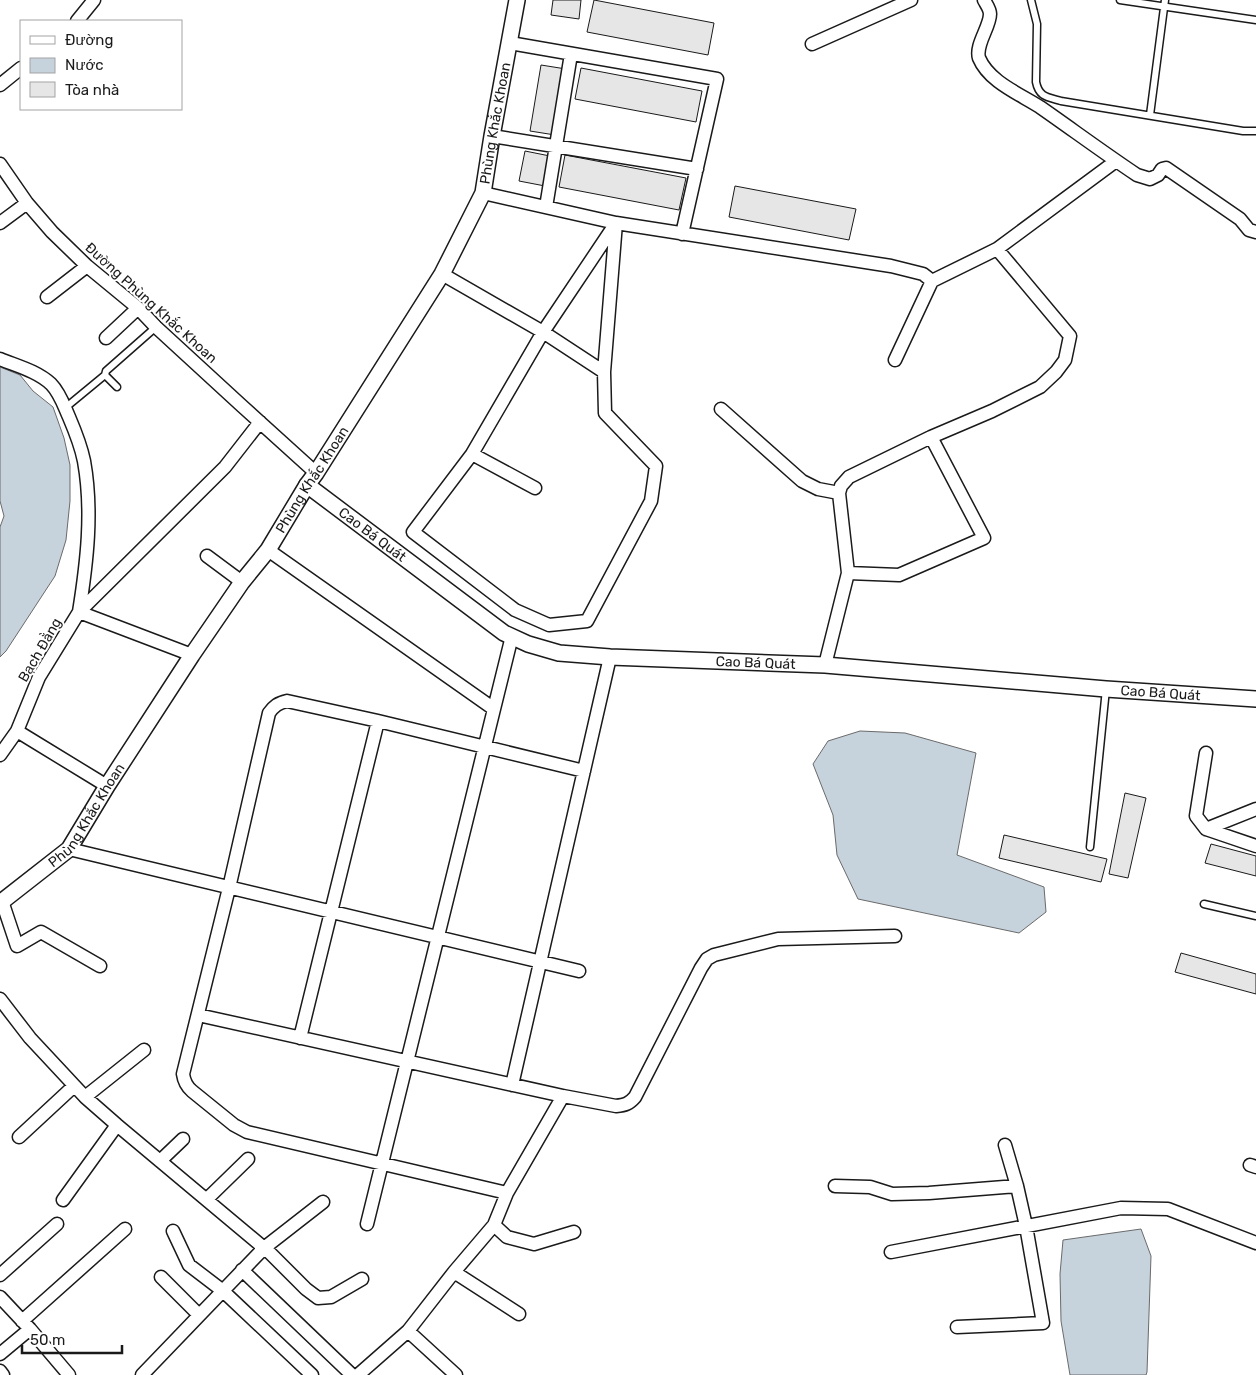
<svg xmlns="http://www.w3.org/2000/svg" width="1256" height="1375" viewBox="0 0 1256 1375" font-family="Rubik,sans-serif">
<style>
.water{fill:#c6d2dc;stroke:#6a6a6a}
.building{fill:#e6e6e6;stroke:#1a1a1a}
.lines{fill:none;stroke-linecap:round;stroke-linejoin:round}
.service-casing{stroke:#1a1a1a;stroke-width:9}
.minor-casing{stroke:#1a1a1a;stroke-width:15}
.tertiary-casing{stroke:#1a1a1a;stroke-width:18}
.service{stroke:#fff;stroke-width:6}
.minor{stroke:#fff;stroke-width:12}
.tertiary{stroke:#fff;stroke-width:15}
.labels{text-anchor:middle;dominant-baseline:central;stroke-width:4;stroke-linejoin:round;paint-order:stroke}
.street-label{font-size:14px;fill:#1a1a1a;stroke:#fff}
</style>
<rect width="100%" height="100%" fill="#fff"/>
<path class="water" d="M0 367 20 375 33 391 53 407 64 438 70 465V501L66 540 55 576 6 651 0 657V527L4 516 0 501Z
M860 731 905 733 976 753 957 855 1044 887 1046 912 1019 933 858 899 837 855 833 815 813 764 828 741Z
M1141 1229 1151 1256 1147 1372 1146 1375H1070L1061 1321 1060 1274 1063 1240Z"/>
<path class="building" d="M553 0H581L579 19 551 15Z
M594 0 714 23 708 55 587 32Z
M541 65 566 69 555 135 530 131Z
M581 68 702 91 696 122 575 99Z
M525 151 550 156 545 186 519 181Z
M565 155 686 178 679 210 559 187Z
M735 186 856 209 849 240 729 217Z
M1125 793 1146 798 1128 878 1109 874Z
M1004 835 1107 859 1101 882 999 858Z
M1211 844 1256 856V876L1205 863Z
M1181 953 1256 974V994L1175 972Z"/>
<g class="lines">
<g class="service-casing">
<path id="service" d="M1031 0 1037 24 1036 82C1039 97 1047 97 1061 101L1243 131H1256
M1120 0 1256 20
M1150 115 1165 0
M117 387 105 375 106 371 156 327
M65 408 105 375
M1090 847 1106 689
M1204 904 1256 916"/>
</g>
<g class="minor-casing">
<path id="minor" d="M984 0C986 4 990 9 990 14 990 27 975 45 979 58 989 82 1020 94 1040 107 1073 130 1104 153 1137 175L1150 179 1158 175 1162 169 1166 168 1240 219 1249 230 1256 232
M77 21 94 0
M510 43 717 79 682 234
M812 44 911 0
M0 85 21 68
M492 136 697 169
M0 164 27 203 52 232 87 266 138 308 156 327 242 406 316 473
M483 193 616 223 891 266 923 274 932 281 997 249 1116 161
M546 207 571 54
M0 223 27 203
M616 223 604 372 605 413 656 466 651 501 587 621 549 625 515 610 413 532 472 454 543 332Z
M442 274 543 332 604 372
M47 297 87 266
M106 338 138 308
M0 359C17 366 37 371 51 384 60 393 64 406 69 417 75 431 81 446 84 461 93 511 87 562 79 612
M895 360 932 281
M721 409 802 481 818 489 839 493
M472 454 535 488
M268 550 494 709
M207 556 242 582
M848 573 899 575 984 538 931 437
M79 612 192 655
M825 665 848 573 839 493 841 486 849 477 931 437 992 411 1040 387 1056 372 1065 360 1070 336 997 249
M17 731 107 786
M1206 753 1196 816 1206 829 1256 809
M0 755 17 731 39 677 79 612 225 467 260 422
M1206 829 1256 846
M69 849 579 971
M2 901 17 946 41 932 100 966
M0 999 30 1038 85 1097 117 1125 270 1253 306 1289 318 1298 331 1297 362 1279
M198 1015 563 1096 616 1106C625 1105 629 1104 635 1097L701 968 707 959 714 955 778 939 895 936
M300 1038 378 721
M512 1085 610 657
M85 1097 144 1050
M19 1137 74 1086
M160 1161 183 1139
M1250 1165 1256 1167
M835 1186 870 1187 892 1194 929 1193 1017 1186
M507 1193 247 1132 234 1125 192 1091C186 1086 184 1081 183 1074L229 888 269 713C274 706 278 703 287 701L378 721 584 771
M207 1199 248 1159
M63 1200 117 1125
M367 1224 512 636
M494 1225 507 1237 534 1244 574 1232
M173 1231 189 1265 223 1291 312 1375
M891 1252 1121 1208 1168 1209 1256 1243
M242 1270 352 1375
M454 1272 519 1314
M0 1275 57 1224
M161 1277 199 1315
M0 1297 30 1329 69 1375
M22 1321 125 1229
M957 1327 1043 1323 1026 1226 1017 1186 1005 1145
M408 1331 456 1375
M0 1354 30 1329
M0 1371 3 1375
M142 1375 264 1248 323 1202
M358 1375 408 1331 454 1272 494 1225 507 1193 563 1096"/>
</g>
<g class="tertiary-casing">
<g id="tertiary">
<path id="s1" d="M307 485 504 633 528 644 559 653 610 657 825 665 1106 689 1256 699"/>
<path id="s2" d="M0 903 69 849 107 786 192 655 242 582 268 550 307 485 316 473 442 274 483 193 492 136 517 0"/>
</g>
</g>
<use href="#service" class="service"/>
<use href="#minor" class="minor"/>
<use href="#tertiary" class="tertiary"/>
</g>
<g class="labels">
<g class="street-label">
<text stroke="none"><textPath href="#s2" startOffset="935">Phùng Khắc Khoan</textPath></text>
<text transform="translate(151 303) rotate(42)">Đường Phùng Khắc Khoan</text>
<text stroke="none"><textPath href="#s2" startOffset="530">Phùng Khắc Khoan</textPath></text>
<text stroke="none"><textPath href="#s1" startOffset="82">Cao Bá Quát</textPath></text>
<text transform="translate(40 650) rotate(-60)">Bạch Đằng</text>
<text stroke="none"><textPath href="#s1" startOffset="502">Cao Bá Quát</textPath></text>
<text stroke="none"><textPath href="#s1" startOffset="908">Cao Bá Quát</textPath></text>
<text stroke="none"><textPath href="#s2" startOffset="125">Phùng Khắc Khoan</textPath></text>
</g>
</g>
<rect x="20" y="20" width="162" height="90" fill="#ffffff" stroke="#a3a3a3"/>
<rect x="30" y="36" width="25" height="8" fill="#ffffff" stroke="#a3a3a3"/>
<text x="65" y="45" font-size="15" fill="#1a1a1a">Đường</text>
<rect x="30" y="58" width="25" height="15" fill="#c6d2dc" stroke="#a3a3a3"/>
<text x="65" y="70" font-size="15" fill="#1a1a1a">Nước</text>
<rect x="30" y="82" width="25" height="15" fill="#e6e6e6" stroke="#a3a3a3"/>
<text x="65" y="95" font-size="15" fill="#1a1a1a">Tòa nhà</text>
<path d="M22 1345v8h100v-8" fill="none" stroke="#1a1a1a" stroke-width="2.5"/>
<text x="30" y="1345" font-size="15" fill="#1a1a1a" stroke="#ffffff" stroke-width="4" paint-order="stroke">50 m</text>
</svg>
